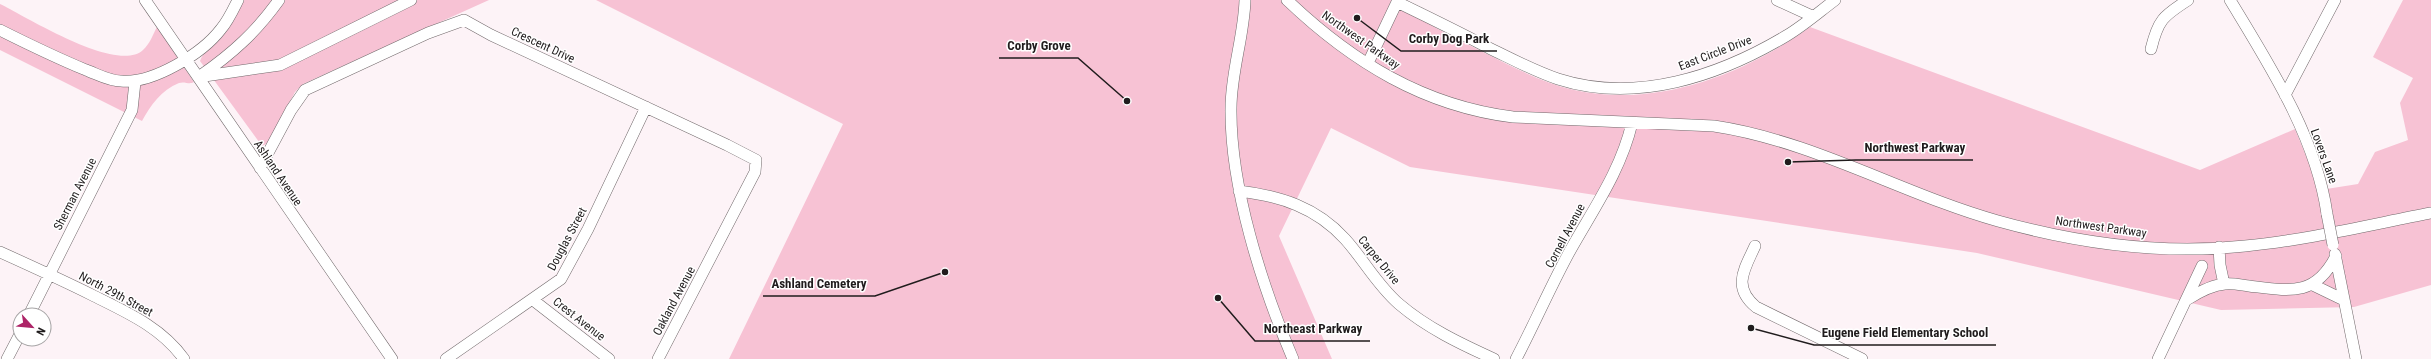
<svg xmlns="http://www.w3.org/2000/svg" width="2431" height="359" viewBox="0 0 2431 359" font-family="'Roboto Condensed',sans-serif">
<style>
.green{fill:#f7c2d4}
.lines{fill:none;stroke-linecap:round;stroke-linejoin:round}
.minor-casing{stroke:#71696b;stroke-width:12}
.minor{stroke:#fff;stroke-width:11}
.minor-bridge-casing{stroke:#71696b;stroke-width:12;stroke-linecap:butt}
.minor-bridge{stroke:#fff;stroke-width:11}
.labels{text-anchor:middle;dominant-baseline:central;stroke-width:3;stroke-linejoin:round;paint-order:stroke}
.street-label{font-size:12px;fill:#201c1d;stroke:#fff}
.leader{fill:none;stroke:#201c1d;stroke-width:1.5}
.callout-dot{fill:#201c1d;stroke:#fff;stroke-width:1.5}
.callout-label{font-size:13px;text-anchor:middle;font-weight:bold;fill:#201c1d;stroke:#fff;stroke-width:3;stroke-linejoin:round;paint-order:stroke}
</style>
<rect width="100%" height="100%" fill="#fdf3f7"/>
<path class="green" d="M244 0H489L303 84 295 92 268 143 262 146 200 61C204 50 215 44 223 35 232 25 238 12 244 0Z
M596 0H1393C1421 22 1453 37 1485 53 1513 67 1543 83 1574 90 1656 108 1743 75 1810 27L2200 170 2295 129 2320 190 2358 184 2375 152 2408 140 2400 103 2413 78 2373 57 2403 0H2431V285L2354 307 2221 310 1977 253 1410 167 1331 128 1279 236 1332 359H729L843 124Z
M0 4C27 17 117 74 143 50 150 44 153 34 157 27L194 82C189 85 185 81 179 83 161 90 151 105 142 121L0 50Z"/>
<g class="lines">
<g class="minor-casing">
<path id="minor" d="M145 0 392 359
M1245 0C1244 36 1231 72 1231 108 1230 187 1262 286 1293 359
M1287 0C1352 62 1424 106 1513 117L1714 126C1814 141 1902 194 1998 221 2077 243 2163 255 2245 246 2307 240 2369 225 2431 213
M1777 0 1812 16
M2230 0C2270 66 2316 137 2327 214
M1397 2C1428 17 1459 32 1489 48 1512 59 1534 71 1558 79 1636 104 1719 76 1786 36 1803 26 1819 12 1835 0
M0 30C28 44 57 58 86 70 97 74 109 81 121 81 152 84 202 54 221 29 228 21 233 10 238 0
M2151 49C2158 20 2163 16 2188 0
M1368 63 1398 0
M200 76C233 53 256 32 279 0
M198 77 280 65 411 0
M2285 95 2335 0
M260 168 291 110 305 90 428 33 464 20 491 35 727 145 756 160 755 172 658 359
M1239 191C1280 196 1316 207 1345 239 1364 260 1377 285 1399 304 1427 328 1461 344 1494 359
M1755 246C1744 270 1732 287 1756 307L1862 359
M2219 247 2220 265 2224 284
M0 252C31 266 62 280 92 295 126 312 161 327 184 359
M2335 254 2356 359
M2313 285 2344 300
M2188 299C2199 292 2212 285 2225 284 2233 283 2241 285 2249 286 2290 291 2315 297 2336 256
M533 300 609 359
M29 315 132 110 135 82
M7 359 20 334
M446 359 561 279 588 229 646 107
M1516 359C1535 323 1551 285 1571 249 1594 208 1621 170 1632 123
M2158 359 2202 266"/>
</g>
<use href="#minor" class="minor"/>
<g class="minor-bridge-casing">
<path id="minor-bridge" d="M2327 214 2333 245"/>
</g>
<use href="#minor-bridge" class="minor-bridge"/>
</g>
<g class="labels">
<g class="street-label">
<text transform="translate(1361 40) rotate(35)">Northwest Parkway</text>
<text transform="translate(543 45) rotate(25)">Crescent Drive</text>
<text transform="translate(1715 53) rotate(-21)">East Circle Drive</text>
<text transform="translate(2324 156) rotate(70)">Lovers Lane</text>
<text transform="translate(278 173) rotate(56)">Ashland Avenue</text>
<text transform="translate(75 194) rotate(-63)">Sherman Avenue</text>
<text transform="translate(2101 227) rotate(8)">Northwest Parkway</text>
<text transform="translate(1565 236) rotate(-62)">Cornell Avenue</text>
<text transform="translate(567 239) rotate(-62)">Douglas Street</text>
<text transform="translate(1379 260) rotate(51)">Carper Drive</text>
<text transform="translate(116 294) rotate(28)">North 29th Street</text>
<text transform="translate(674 301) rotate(-62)">Oakland Avenue</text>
<text transform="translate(579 319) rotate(38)">Crest Avenue</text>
</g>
</g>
<path class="leader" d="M1357 18L1401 51H1497M1127 101L1078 58H999M1788 162L1856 160H1973M945 272L875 296H763M1218 298L1255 341H1370M1751 328L1814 345H1996"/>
<g class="callout-dot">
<circle cx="1357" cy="18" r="4"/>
<circle cx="1127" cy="101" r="4"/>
<circle cx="1788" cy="162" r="4"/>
<circle cx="945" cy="272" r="4"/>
<circle cx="1218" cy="298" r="4"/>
<circle cx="1751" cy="328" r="4"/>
</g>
<g class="callout-label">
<text x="1449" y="43">Corby Dog Park</text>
<text x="1039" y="50">Corby Grove</text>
<text x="1915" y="152">Northwest Parkway</text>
<text x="819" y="288">Ashland Cemetery</text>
<text x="1313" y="333">Northeast Parkway</text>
<text x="1905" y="337">Eugene Field Elementary School</text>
</g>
<g transform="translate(32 327) rotate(117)"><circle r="19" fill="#ffffff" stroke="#a6a4a5"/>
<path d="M0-3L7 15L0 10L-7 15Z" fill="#ad2467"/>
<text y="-6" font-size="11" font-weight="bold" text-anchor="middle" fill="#201c1d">N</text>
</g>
</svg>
